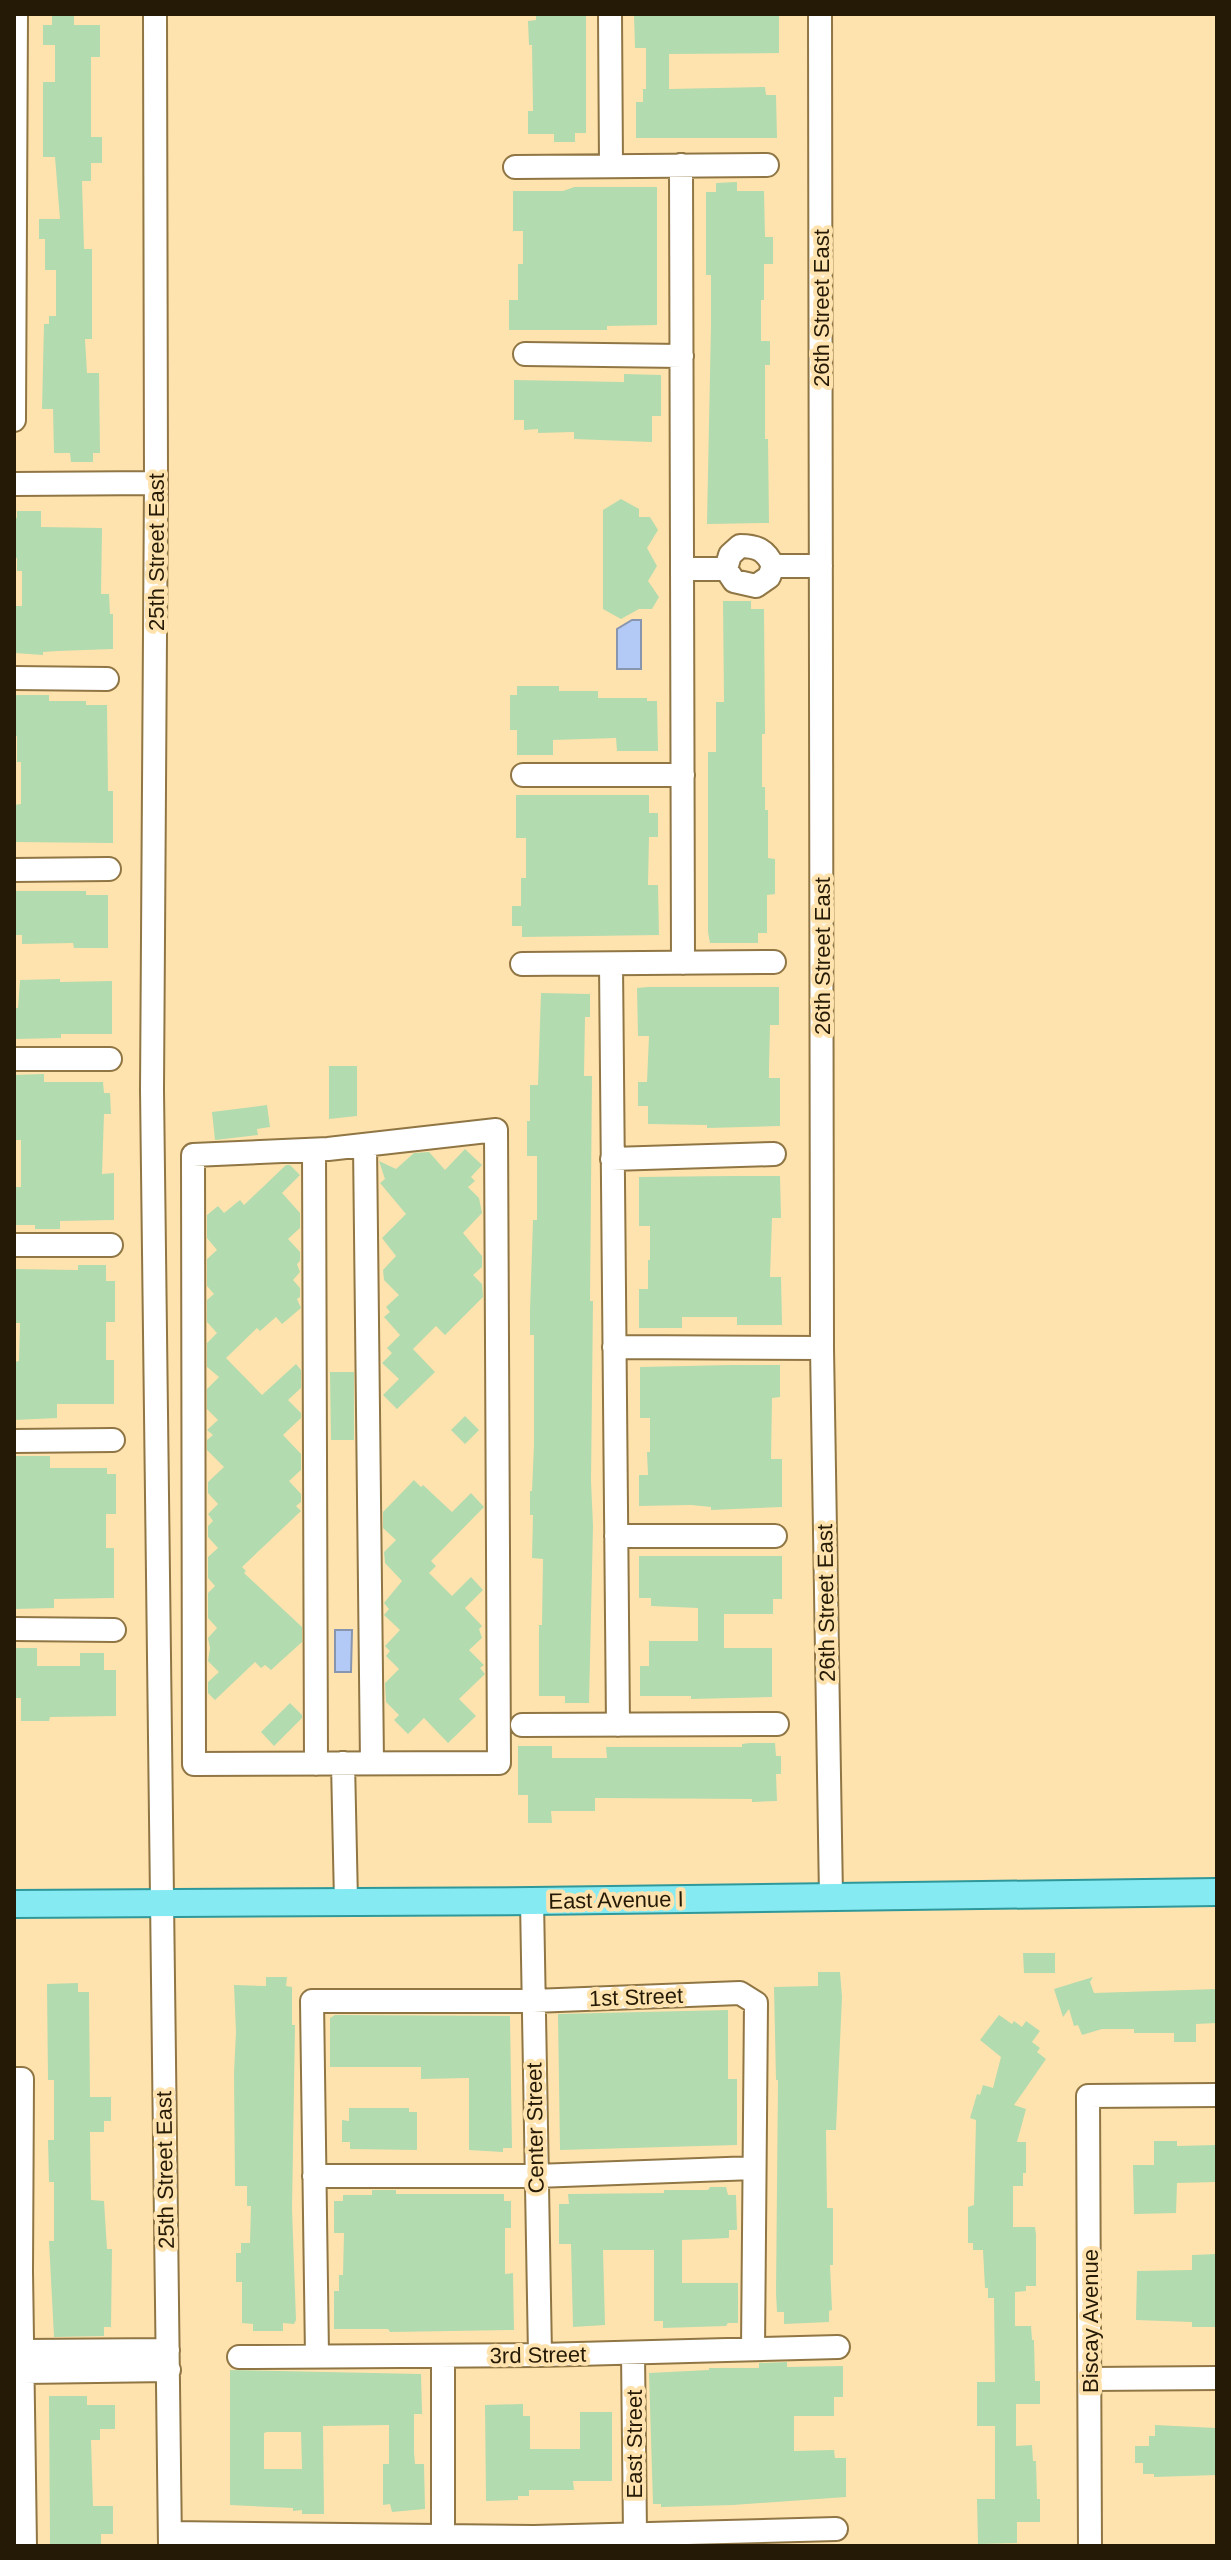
<svg xmlns="http://www.w3.org/2000/svg" width="1231" height="2560" viewBox="0 0 1231 2560" font-family="Helvetica,sans-serif">
<style>
.water{fill:#b3caf7;stroke:#8895af;stroke-width:2}
.building{fill:#b2dbaf;fill-rule:evenodd}
.lines{fill:none;stroke-linecap:round;stroke-linejoin:round}
.minor-casing{stroke:#8f7644;stroke-width:26}
.major-casing{stroke:#2f989a;stroke-width:30}
.minor{stroke:#fff;stroke-width:22}
.major{stroke:#86eaf2;stroke-width:26}
.labels{text-anchor:middle;dominant-baseline:central;stroke-width:8;stroke-linejoin:round;paint-order:stroke}
.street-label{font-size:22px;fill:#251a06;stroke:#ffe3ae}
</style>
<rect width="100%" height="100%" fill="#ffe3ae"/>
<path class="water" d="M632 620H641V669H617V629Z
M335 1630H352L351 1672H335Z"/>
<path class="building" d="M52 14H74V25H100V57H91V137H102V163H91V181H82L84 249H92V339H85L87 373H99L100 453H93V462H71L70 453H54L53 409H42L44 324H49V316H56V270H45V239H39V219H60L55 157H43V82H55V45H43V25H52Z
M536 14H586V133H575V142H554V134H528V111H533L532 45H529L528 21 536 20Z
M634 14H779V53L669 54V89L765 87 766 95H776L777 138H636V102H643V89H646V48H635Z
M737 182V191H764L765 237H773V264H764V300H761V341H770V365H765V439H768L769 523 707 524 711 324V275H706V192H716V183Z
M574 187H657V325L607 326V330H509V300H518V264H523V231H513V191H563Z
M624 374 661 375V416H652V442L574 439V432L538 433V429L524 430V420H514V380L624 382Z
M621 499 639 509V517H650L658 530 647 548 657 566 648 581 659 597 652 609H639L621 619 603 609V510Z
M17 511H41V527L102 528 101 594H109L110 614H113V649L58 651 43 652V655L15 653 14 606H22V571H17V558H14V518H17Z
M723 601H751V609H764L765 734H762V787H765V810H768V858L775 859V894L767 895V933H758V943H710L708 932V752H716V702H724Z
M517 686H559V691H598V698H647V701H657L658 751H617L616 738 553 740V755H517V730H510V695H517Z
M17 695H49V701H86V705H107L108 791H113V843L14 842V805L21 804V762H17V736H14V696Z
M516 795H649V813H658V837H649L648 885H658L659 935 522 937V926H512V906H521V878H526V838H516Z
M14 891H86V895H108V948H74L73 943 22 944V935H14Z
M60 979V982L112 981V1034H61V1038L14 1039V1008H18L20 980Z
M648 987H779V1025H770L769 1069V1078H780V1126L707 1128V1125L648 1124V1106H638V1082H647L649 1036H638L637 988Z
M541 993 590 994V1017H585L584 1076H592L590 1301H593L591 1481 593 1526 589 1703H565V1696H539V1625H542L543 1559 532 1558 533 1515H530V1491H532L534 1445V1335H530V1311L533 1220H537V1156H527V1121H530V1085H538Z
M329 1066H357V1116L329 1119Z
M44 1074V1082H103L104 1093H110L111 1114H104L102 1174 114 1173V1220L60 1221V1229H35V1225H14V1187H21V1140H14V1075Z
M267 1105 270 1127 257 1129 258 1135 215 1140 212 1112Z
M465 1149 482 1165 471 1177 475 1181 468 1187 479 1198 482 1213 463 1233 482 1256V1267L473 1275 482 1284 483 1297 445 1335 436 1326 413 1349 435 1372 397 1409 383 1395 399 1379 382 1363 392 1353 387 1348 400 1335 384 1317 390 1312 386 1307 399 1295 384 1280 383 1270 396 1256 382 1238 406 1214 380 1183 385 1179 379 1161 396 1169 414 1153 429 1152 445 1170Z
M286 1165H290L300 1175 282 1193 300 1213V1228L288 1239 300 1252V1261L297 1264 300 1272 293 1280 300 1288V1297L297 1299 301 1308 282 1324 276 1317 260 1331 257 1328 226 1358 262 1395 296 1364 301 1370V1388L288 1400 301 1413V1418L283 1435 301 1454V1470L289 1481 301 1494V1502L296 1506 301 1511 242 1567 246 1571 244 1573 302 1627V1642L271 1670 265 1665 261 1668 255 1662 215 1700 208 1693V1682L219 1672 208 1661 210 1648 208 1638 217 1628 208 1618V1593L215 1586 208 1578V1557L218 1548 208 1537V1526L213 1521 208 1514 218 1504 208 1493V1482L224 1467 207 1450V1440L213 1435 207 1430 218 1420 207 1409V1389L219 1377 207 1367V1343L217 1333 207 1322V1300L214 1294 207 1286V1259L217 1250 207 1238V1215L218 1206 224 1213 240 1200 244 1205Z
M730 1176H780L781 1218H772L770 1277H781L782 1325H737V1317H682V1328H639V1289H648V1260H650V1226H639V1177Z
M78 1265H106V1281H115V1322H106V1360H114V1404H57V1418L14 1420V1362L19 1361 20 1323H14V1269L78 1270Z
M731 1365H780V1397L772 1398 771 1459H782V1507L711 1510V1507L691 1505 639 1506V1475H648L647 1452H650V1418H640V1367Z
M330 1372H354V1440H331Z
M465 1416 479 1430 465 1444 451 1430Z
M14 1456H50V1468H107V1474H116V1514H106V1548H114V1598L54 1599V1608L14 1609Z
M414 1480 421 1487 423 1485 452 1512 471 1493 484 1507 431 1561 436 1566 429 1573 452 1596 471 1577 483 1590 465 1608 482 1626 479 1629 482 1638 469 1650 484 1665 480 1668 485 1674 459 1699 476 1716 448 1743 424 1718 408 1734 394 1720 399 1715 386 1702 385 1683 399 1669 386 1656 390 1651 385 1646 400 1630 384 1615 389 1609 384 1603 402 1581 385 1563 384 1552 396 1540 383 1528V1512Z
M639 1556H782V1599H773V1614H724V1648H772V1697L691 1699V1696H640V1666H649V1641H698V1608L651 1606V1598H639Z
M14 1648H37V1666H80V1653H104V1670H116V1716L50 1717 49 1721H21V1698H14Z
M290 1703 302 1715V1718L274 1746 261 1732Z
M750 1743H775L776 1756H781V1774H776L777 1801 752 1802V1799L595 1798V1811H551L552 1823H528V1795H518V1746H552V1758H607L606 1747H742V1744Z
M1023 1953H1055V1973H1024Z
M818 1972H840L842 1997 836 2130H826L827 2208H833V2265H830L832 2310 829 2311V2322L784 2324V2312H777L776 2293 778 2080H776L774 1987 818 1986Z
M266 1977H287L286 1986 292 1987V2025H295L292 2209 296 2320 294 2324 283 2323V2331H253V2324L242 2323V2282H236V2253H241V2243H250L251 2206H247V2186H235L234 2073 236 2032 234 1985 266 1986Z
M1093 1977 1090 1982 1094 1993 1217 1989V2023L1196 2024V2042H1174V2033H1134V2029H1102L1082 2035 1078 2025 1074 2026 1069 2009 1063 2017 1054 1989Z
M78 1983V1992H89L90 2097H111V2121H104V2132H90L91 2200 104 2201 107 2249H112L111 2327H104V2336L54 2337 49 2241H54V2182H49L48 2140H54V2080H48L47 1984Z
M728 2010V2079H737V2145L560 2150 558 2014Z
M335 2015 510 2016 512 2148H503V2152L469 2150V2078L421 2079V2067H330V2018Z
M999 2015 1012 2024 1014 2021 1022 2027 1026 2021 1040 2031 1032 2042 1040 2048 1037 2052 1046 2059 1014 2105 1026 2109 1017 2142H1026V2173H1023V2186H1013V2227H1035L1036 2235V2286H1026V2291L1015 2292V2326H1031L1032 2340H1034L1035 2381H1040V2404H1016V2446L1032 2445 1033 2461H1036L1037 2499H1040V2522H1017V2543L978 2544 977 2499H995V2426H977V2382H995L994 2298H988V2288H985L983 2250H973V2243H968V2207L974 2205 976 2120 970 2118 977 2094 980 2095 983 2085 993 2088 1001 2057 980 2040Z
M349 2108H409V2112H417V2150L350 2149V2142H342V2120L349 2121Z
M1154 2141H1177V2146L1217 2145V2182L1177 2183 1176 2213 1134 2214 1133 2165H1154Z
M710 2187H726L728 2195H736L737 2230H729V2238L682 2240V2283H738V2323H728L726 2326 663 2328V2321H654V2250H603L605 2325 573 2327 571 2244H559V2204H569L568 2194 664 2193V2190H708Z
M372 2190H396V2194H504V2201H511V2228H505V2274L513 2273 514 2330 390 2332 388 2329H334V2291H339V2275H343L344 2233H334V2201H343V2195H372Z
M1217 2254 1216 2327H1192V2322L1136 2320 1137 2271 1192 2270V2255Z
M787 2362V2367L843 2366V2397H834V2416H794V2451L834 2450 835 2458H846V2497L733 2505 661 2507V2504H653L649 2373 709 2370V2368H759V2363Z
M230 2370 421 2374 422 2414H414V2452L415 2464H424L425 2509 392 2512 390 2504 383 2505V2464H389V2425L323 2426 324 2514H302V2510L293 2511V2508L230 2505ZM267 2432H301L302 2469H264V2433Z
M49 2396H87V2405H115V2429H100V2440H91L93 2506H113V2534H101V2544H50Z
M523 2404V2416H530V2449H580V2412H612V2481H573L574 2490H529V2496H518V2500L486 2501 485 2405Z
M1155 2425 1217 2428V2475L1154 2477V2474H1143V2463H1135V2446H1149V2436H1155Z"/>
<g class="lines">
<g class="minor-casing">
<path id="minor" d="M155 14 156 483 152 1090 170 2546
M610 14 611 165
M820 14 822 1348 831 1897
M681 165 683 963
M515 167 767 165
M525 354 682 356
M14 420 16 14
M14 484 156 483
M773 566H821
M682 569H726L730 555 740 546C757 546 766 550 773 566L769 577 756 586 734 581 726 569
M14 678 107 679
M523 775H683
M14 870 109 869
M522 964 774 962
M611 964 618 1725
M14 1059H110
M496 1130 499 1763 194 1764 193 1155 328 1149Z
M365 1145 372 1763
M314 1150 316 1764
M612 1159 774 1154
M14 1245H111
M614 1347 822 1348
M14 1441 113 1440
M616 1536H775
M14 1629 114 1630
M522 1725 777 1724
M343 1763 346 1901
M532 1901 540 2355
M14 2079H22L21 2271 25 2546
M314 2176H536L754 2168
M24 2351 168 2350
M633 2353 635 2534
M317 2356 312 2001H533L740 1993 756 2003 753 2349
M443 2356V2535
M239 2357 540 2355 838 2347
M24 2372 169 2370
M1091 2379 1217 2378
M170 2533 534 2537 836 2529
M1090 2546 1088 2096 1217 2095"/>
</g>
<g class="major-casing">
<path id="major" d="M14 1904 532 1901 1217 1892"/>
</g>
<use href="#minor" class="minor"/>
<use href="#major" class="major"/>
</g>
<g class="labels">
<g class="street-label">
<text transform="translate(821 308) rotate(-90)">26th Street East</text>
<text transform="translate(156 552) rotate(-90)">25th Street East</text>
<text transform="translate(822 956) rotate(-90)">26th Street East</text>
<text transform="translate(826 1603) rotate(-91)">26th Street East</text>
<text transform="translate(616 1900) rotate(-1)">East Avenue I</text>
<text transform="translate(636 1997) rotate(-2)">1st Street</text>
<text transform="translate(535 2128) rotate(-91)">Center Street</text>
<text transform="translate(165 2170) rotate(-91)">25th Street East</text>
<text transform="translate(1090 2321) rotate(-90)">Biscay Avenue</text>
<text transform="translate(538 2355) rotate(-1)">3rd Street</text>
<text transform="translate(634 2444) rotate(-90)">East Street</text>
</g>
</g>
<rect width="1231" height="2560" fill="none" stroke="#251a06" stroke-width="32"/>
</svg>
